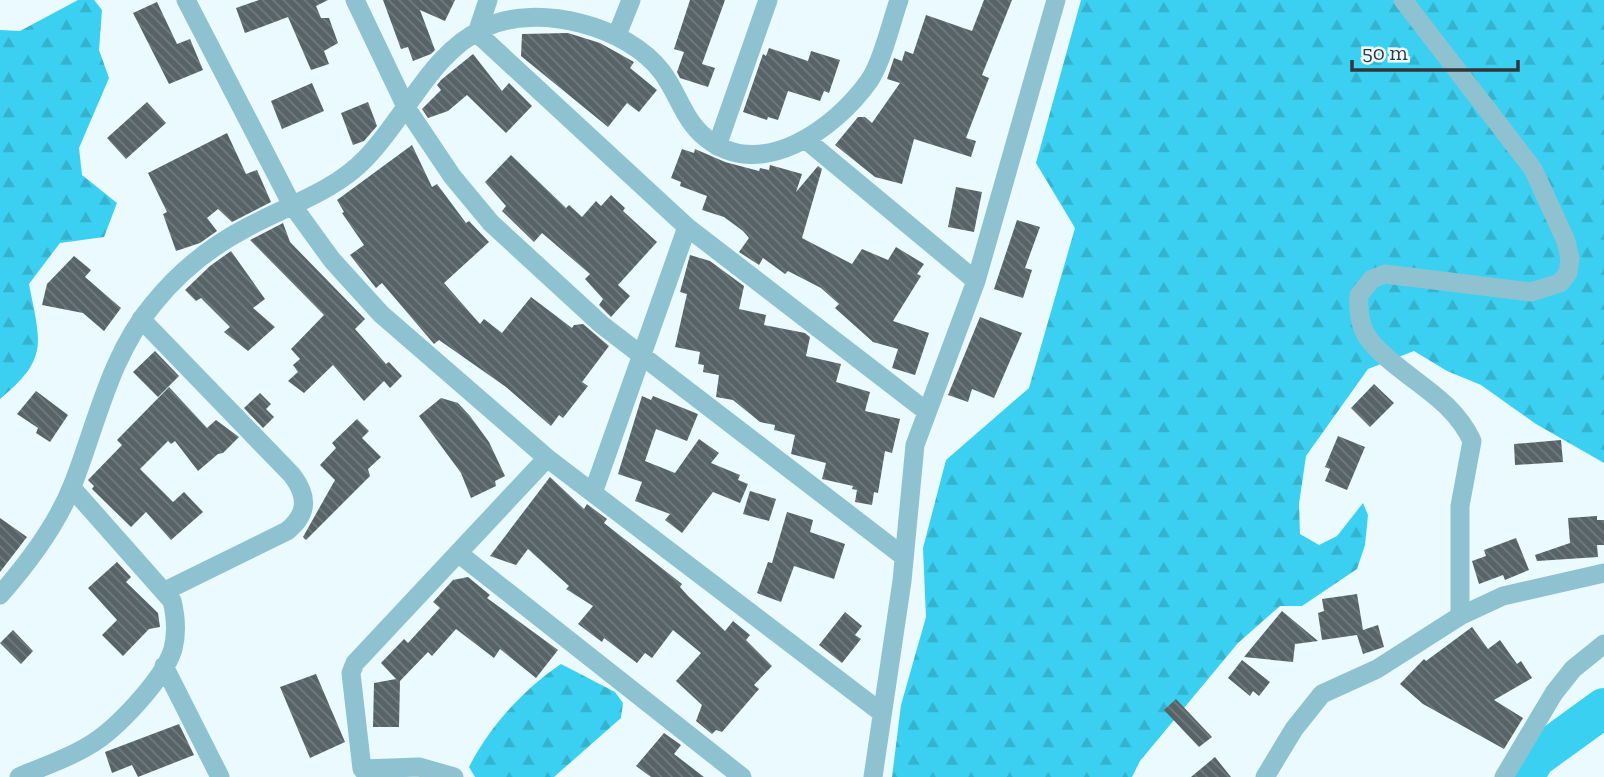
<svg xmlns="http://www.w3.org/2000/svg" width="1604" height="777" viewBox="0 0 1604 777" font-family="'Zilla Slab',serif">
<style>
.forest{fill:url(#forest-firs)}
.lines{fill:none;stroke-linecap:round;stroke-linejoin:round}
.river{stroke:#3ad0f1;stroke-width:40}
.building{fill:url(#building-back-hatch)}
.minor{stroke:#8ec2d0;stroke-width:19}
</style>
<defs>
<pattern id="forest-firs" width="22" height="20" patternUnits="userSpaceOnUse" patternTransform="scale(1.75)"><rect width="22" height="20" fill="#3bd0f1"/><path d="M5 1l3.5 6h-7zM16 11l3.5 6h-7z" fill="#34b3cf"/></pattern>
<pattern id="building-back-hatch" width="6" height="6" patternUnits="userSpaceOnUse" patternTransform="scale(1.75)"><rect width="6" height="6" fill="#576367"/><path d="M-1 5l2 2M0 0l6 6M5-1l2 2" fill="none" stroke="#727b7e"/></pattern>
</defs>
<rect width="100%" height="100%" fill="#ebfafe"/>
<path class="forest" d="M78 0H94L102 10 99 50 109 78 79 148 82 175 117 203 104 237 60 243 29 284C40 342 50 358 0 399V30L20 31Z
M1081 0H1604V463L1536 424 1481 385 1447 371 1414 351 1368 369 1306 456 1299 504 1300 534 1319 545 1337 536 1363 503 1368 515 1365 545 1357 569 1302 606H1280L1238 643 1140 761 1132 777H892L901 705 926 617 923 548 946 460 1029 388 1075 228 1036 163Z
M561 664 615 692 623 703 621 718 554 777H475L469 767C490 726 523 690 561 664Z"/>
<g class="lines">
<path class="river" d="M1524 777 1535 758 1604 708"/>
</g>
<path class="building" d="M259 0H328L316 6 321 18H329L338 43 324 51 329 64 311 70 288 17 245 33 236 8Z
M383 0H455L445 21 420 10 435 50 431 54 413 61 408 47 401 49Z
M690 0H725L702 64 715 68 708 87 680 78 677 72 684 52 674 49Z
M984 0H1012L982 75 989 78 966 138 976 141 971 157 914 139 902 184 875 177 835 145 858 117H865L872 123 900 83 887 79 894 58 902 61 905 51 913 54 926 15 972 31Z
M157 2 177 44 190 39 203 70 169 84 133 13Z
M568 33 600 43 634 62 630 68 657 90 639 112 627 103 608 127 521 56 522 34Z
M769 48 808 61 811 51 840 60 829 93 824 91 820 101 788 91 778 120 768 117 767 120 743 112 763 54 766 56Z
M473 54 502 91 509 83 532 106 506 133 467 95 448 111 428 118 422 109 441 90 437 85 441 80Z
M312 83 324 111 282 129 271 101Z
M147 102 166 123 126 159 107 138Z
M368 102 377 126 364 141 353 145 341 113Z
M227 133 246 174 257 170 271 202 232 222 218 209 207 218 217 231 200 243 176 251 163 214 167 212 148 173Z
M412 145 432 187 437 184 466 223 469 221 489 242 444 283 480 324 484 319 502 333 531 297 572 328 574 325 583 324 609 346 582 382 588 386 563 418 559 415 551 426 506 387 439 340 434 344 382 283 376 288 350 255 364 245 342 213 344 212 337 200Z
M682 149 694 153 695 149 725 162 759 171 760 168 769 170 770 165 802 174 796 192 818 166 822 169 802 238 852 264 862 249 888 260 896 247 924 264 917 274 921 276 893 321 929 333 915 375 892 368 898 349 873 342 835 308 839 304 821 288 788 271 785 274 763 258 759 265 739 252 749 238 743 231 724 217 702 210 707 196 680 186 681 182 671 178Z
M511 155 566 208 569 205 582 217 596 201 601 206 611 195 625 208 623 211 657 242 618 285 630 296 611 317 599 305 603 299 585 279 590 274 542 233 534 242 502 211 506 206 485 182Z
M956 187 982 192 974 232 948 227Z
M1017 220 1040 227 1025 268 1032 270 1023 298 994 289Z
M283 223 290 242 365 319 355 329 386 364 389 362 402 376 390 388 384 381 364 401 333 365 304 393 288 381 298 372 293 365 300 359 291 349 324 315 250 240Z
M231 251 265 299 253 308 275 327 248 351 224 332 230 327 201 298 196 301 185 290 210 266Z
M690 255 710 261 744 286 739 309 766 315 764 325 805 333 810 337 806 356 841 364 836 382 870 392 865 411 900 419 892 453 885 451 878 493 874 492 872 505 855 502 857 490 852 489 853 486 822 479 826 463 791 454 795 435 774 430 775 425 760 422 733 400 716 397 719 375 703 372 704 365 698 364 700 352 675 347 687 294 680 292Z
M74 256 91 270 85 277 121 308 104 331 83 313 42 305 47 284Z
M980 317 1022 333 994 398 972 389 968 402 948 395Z
M155 351 179 376 158 397 133 372Z
M1374 384 1394 403 1370 427 1351 408Z
M169 387 207 428 216 420 239 437 223 453 218 454 198 471 175 441 171 444 168 441 140 469 173 502 184 492 203 512 171 540 146 512 131 527 92 489 94 486 88 480 122 445 117 440Z
M36 391 68 415 50 442 36 433 38 428 17 414Z
M260 393 271 404 266 409 274 417 263 428 244 408Z
M642 396 651 400 653 396 698 414 687 441 656 429 645 461 675 473 699 439 719 453 711 463 740 475 738 480 748 484 740 503 713 492 682 533 665 520 670 514 635 501 642 482 618 474Z
M441 398 458 403 470 416 489 442 505 476 495 481 496 486 471 498 461 473 419 416Z
M357 419 369 431 362 438 381 457 368 469 370 476 306 540 303 537 335 480 320 465 336 448 332 443Z
M1338 436 1365 447 1347 490 1325 481 1330 469 1325 467Z
M1561 440 1563 462 1515 465 1514 444Z
M550 477 584 509 587 504 607 519 604 523 682 584 680 587 688 596 725 631 733 621 750 635 746 640 772 666 754 685 759 689 722 732 716 730 712 734 696 721 702 705 676 681 701 653 673 630 652 658 645 653 637 663 604 638 602 642 578 624 593 606 566 589 569 586 528 549 516 565 490 556Z
M750 491 776 499 769 521 743 514Z
M787 512 813 520 810 532 845 544 834 579 794 566 781 602 757 593 768 562 772 563Z
M1597 516V520H1604V545H1597L1598 557 1537 561 1535 555 1570 543 1568 518Z
M0 518 27 537 0 572Z
M1516 538 1529 570 1505 580 1503 575 1479 584 1472 561 1486 556 1484 550Z
M117 562 131 577 126 582 158 613 160 627 149 629 123 656 102 635 117 620 88 588Z
M468 577 490 595 487 598 558 650 536 678 500 649 494 658 456 629 432 656 428 652 400 681 399 727H373L374 683 396 679 381 663 404 639 408 643 440 608 433 602 453 580Z
M1357 594 1363 630 1378 625 1384 647 1363 654 1357 635 1322 640 1318 613 1324 611 1322 599Z
M1282 611 1318 641 1295 644 1293 662 1244 657Z
M845 612 862 626 855 635 861 639 842 663 819 645Z
M1472 627 1488 649 1500 640 1517 664 1521 661 1532 678 1494 700 1523 718 1504 749 1423 704 1400 684 1424 659 1426 661Z
M13 630 33 651 21 664 0 643Z
M1242 660 1270 682 1259 696 1253 691 1250 696 1228 678Z
M316 674 345 742 310 758 280 687Z
M1176 699 1212 737 1199 747 1164 710Z
M179 724 194 755 138 777 132 765 112 773 105 752Z
M664 733 681 745 674 754 704 777H651L636 766Z
M1215 757 1231 777H1191Z"/>
<g class="lines">
<path class="minor" d="M186 0 292 205 332 260 381 314 547 458 882 713
M355 0 407 109 452 176 491 223 602 325 903 556
M488 0 477 33 687 227 926 411
M1403 0 1533 169 1566 241 1570 259 1568 273 1560 283 1531 292 1385 274 1372 279 1359 295C1358 311 1360 329 1371 342 1403 379 1451 395 1472 441L1460 506V616
M617 35 631 0
M805 139 976 281
M717 146 768 0
M141 319 292 475C308 496 308 514 287 531L165 591
M593 493 687 227
M458 553 742 777
M0 595C29 562 57 525 73 484 97 423 110 355 154 303 179 272 210 247 246 228 286 206 334 192 366 158 407 116 430 53 486 27 538 3 628 26 662 72 678 93 684 121 706 138 761 182 835 129 869 81 882 62 891 23 899 0
M164 666 220 777
M19 777C41 767 67 759 88 746 115 731 164 679 173 649 177 633 176 617 172 601L72 488
M454 777 419 767 362 769 351 673 355 663 547 458
M873 777 902 581 915 445 976 281 1056 0
M1265 777 1294 729 1322 694 1377 669 1460 616 1503 596 1604 573
M1504 777 1554 693 1573 669 1604 644"/>
</g>
<path d="M1352 60v10h166v-10" fill="none" stroke="#313738" stroke-width="3.5"/>
<text x="1362" y="60" font-size="21" fill="#313738" stroke="#ebfafe" stroke-width="5" paint-order="stroke">50 m</text>
</svg>
